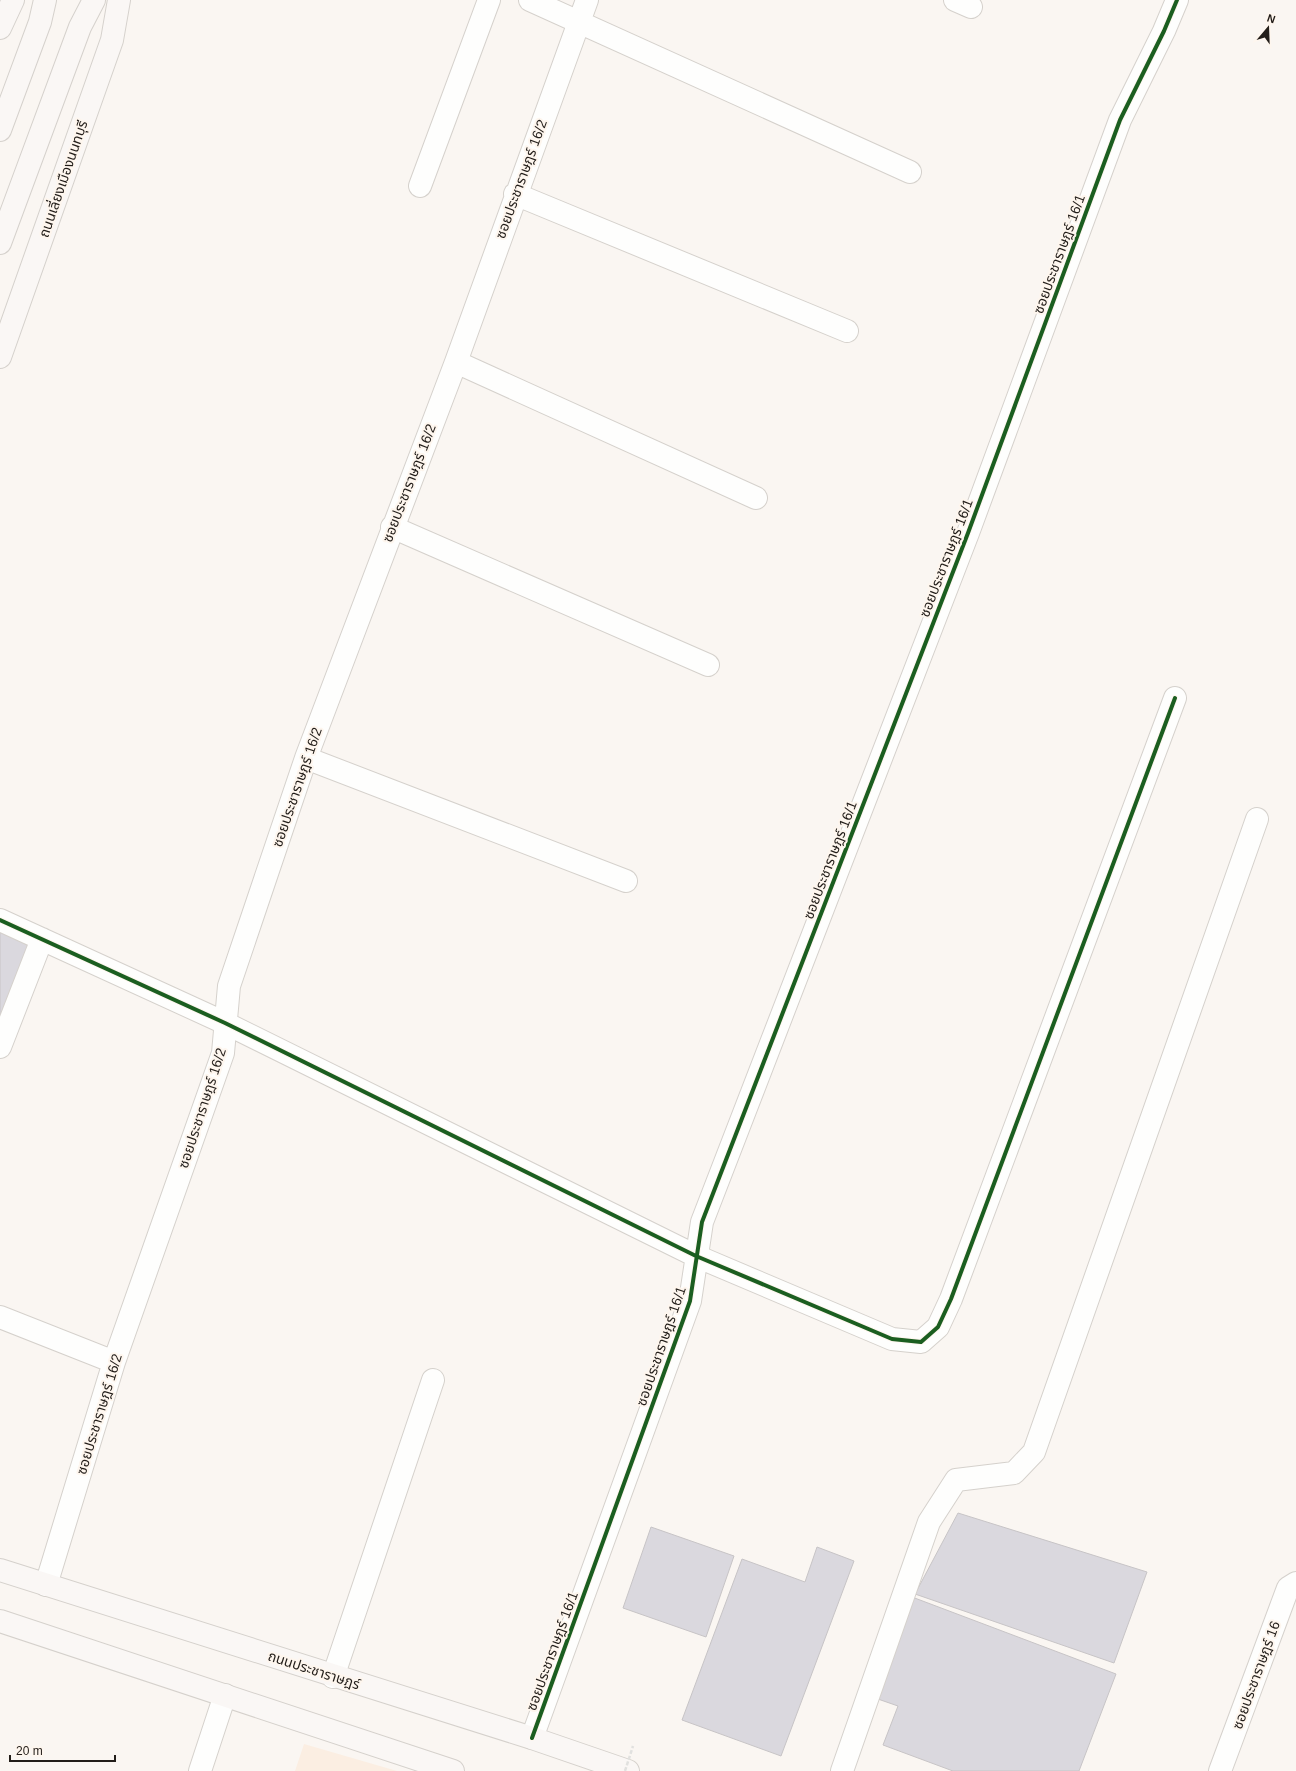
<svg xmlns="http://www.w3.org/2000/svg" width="1296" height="1771" viewBox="0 0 1296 1771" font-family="Arial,'Noto Sans Thai',sans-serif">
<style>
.built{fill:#fbeee2}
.building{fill:#dad8de;stroke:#c7c4c6}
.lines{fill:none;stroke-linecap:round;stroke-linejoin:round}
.street-casing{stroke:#d5d1cc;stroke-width:24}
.secondary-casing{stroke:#d5d1cc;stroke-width:24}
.street{stroke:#fefefd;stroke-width:22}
.secondary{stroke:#faf7f5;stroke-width:22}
.path-bridge{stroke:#e1e1df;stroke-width:2.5;stroke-dasharray:4 2;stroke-linecap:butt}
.cycleway-casing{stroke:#fef6ee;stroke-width:6}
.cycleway{stroke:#1b5e20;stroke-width:4}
.labels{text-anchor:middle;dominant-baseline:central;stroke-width:4;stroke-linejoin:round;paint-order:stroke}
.street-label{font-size:14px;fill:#221d19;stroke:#fef6ee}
</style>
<rect width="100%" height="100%" fill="#faf6f2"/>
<path class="built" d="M304 1744 397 1771H295Z"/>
<path class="building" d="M0 929 35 943 0 1033Z
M958 1513 1147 1572 1114 1663 915 1594Z
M651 1527 734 1556 706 1637 623 1608Z
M817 1547 854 1561 781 1756 682 1720 742 1559 805 1582Z
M912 1597 1116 1674 1079 1771H953L883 1745 898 1706 875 1698Z"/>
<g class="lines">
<g class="street-casing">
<path id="street" d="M530 0 910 172
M955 0 971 7
M420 186 489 0
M515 194 847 331
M456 362 756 498
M392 527 708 665
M306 758 626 881
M0 920 225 1023 696 1256 892 1339 921 1342 938 1327 951 1299 1175 698
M0 1047 42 939
M0 1317 114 1362
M46 1585 114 1362 223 1053 229 986 306 758 456 362 587 0
M333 1677 433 1380
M532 1738 690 1301 702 1222 968 533 1120 120 1164 31 1177 0
M200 1771 225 1695
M842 1771 929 1522 956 1480 1014 1473 1034 1452 1257 819
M1220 1771 1288 1588 1296 1583"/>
</g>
<g class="secondary-casing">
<path id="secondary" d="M0 28 13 0
M0 130 40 22 45 0
M0 243 80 27 94 0
M0 357 112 40 119 0
M0 1570 532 1738 628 1771
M0 1621 453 1771"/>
</g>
<use href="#street" class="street"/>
<use href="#secondary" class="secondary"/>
<path class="path-bridge" d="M625 1771 633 1746"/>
<g class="cycleway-casing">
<path id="cycleway" d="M0 920 225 1023 696 1256 892 1339 921 1342 938 1327 951 1299 1175 698
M532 1738 690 1301 702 1222 968 533 1120 120 1164 31 1177 0"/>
</g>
<use href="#cycleway" class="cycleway"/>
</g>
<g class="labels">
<g class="street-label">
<text transform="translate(63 179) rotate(-71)">ถนนเลี่ยงเมืองนนทบุรี</text>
<text transform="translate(521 179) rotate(-70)">ซอยประชาราษฎร์ 16/2</text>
<text transform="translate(1059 254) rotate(-70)">ซอยประชาราษฎร์ 16/1</text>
<text transform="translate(409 483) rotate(-69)">ซอยประชาราษฎร์ 16/2</text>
<text transform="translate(946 558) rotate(-69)">ซอยประชาราษฎร์ 16/1</text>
<text transform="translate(297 787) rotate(-71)">ซอยประชาราษฎร์ 16/2</text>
<text transform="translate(830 860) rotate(-69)">ซอยประชาราษฎร์ 16/1</text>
<text transform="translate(202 1108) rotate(-72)">ซอยประชาราษฎร์ 16/2</text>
<text transform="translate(661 1346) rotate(-71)">ซอยประชาราษฎร์ 16/1</text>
<text transform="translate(99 1414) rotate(-73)">ซอยประชาราษฎร์ 16/2</text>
<text transform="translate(552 1651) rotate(-70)">ซอยประชาราษฎร์ 16/1</text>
<text transform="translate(314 1670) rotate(18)">ถนนประชาราษฎร์</text>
<text transform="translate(1256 1675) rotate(-70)">ซอยประชาราษฎร์ 16</text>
</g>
</g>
<g transform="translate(1268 28) rotate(19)" stroke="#fef6ee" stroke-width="3" paint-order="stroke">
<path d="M0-3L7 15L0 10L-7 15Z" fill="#221d19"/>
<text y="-6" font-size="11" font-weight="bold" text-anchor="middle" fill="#221d19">N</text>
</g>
<path d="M10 1755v6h105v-6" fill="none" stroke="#221d19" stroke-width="2"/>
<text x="16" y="1755" font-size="12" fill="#221d19" stroke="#fef6ee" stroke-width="3" paint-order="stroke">20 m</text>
</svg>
